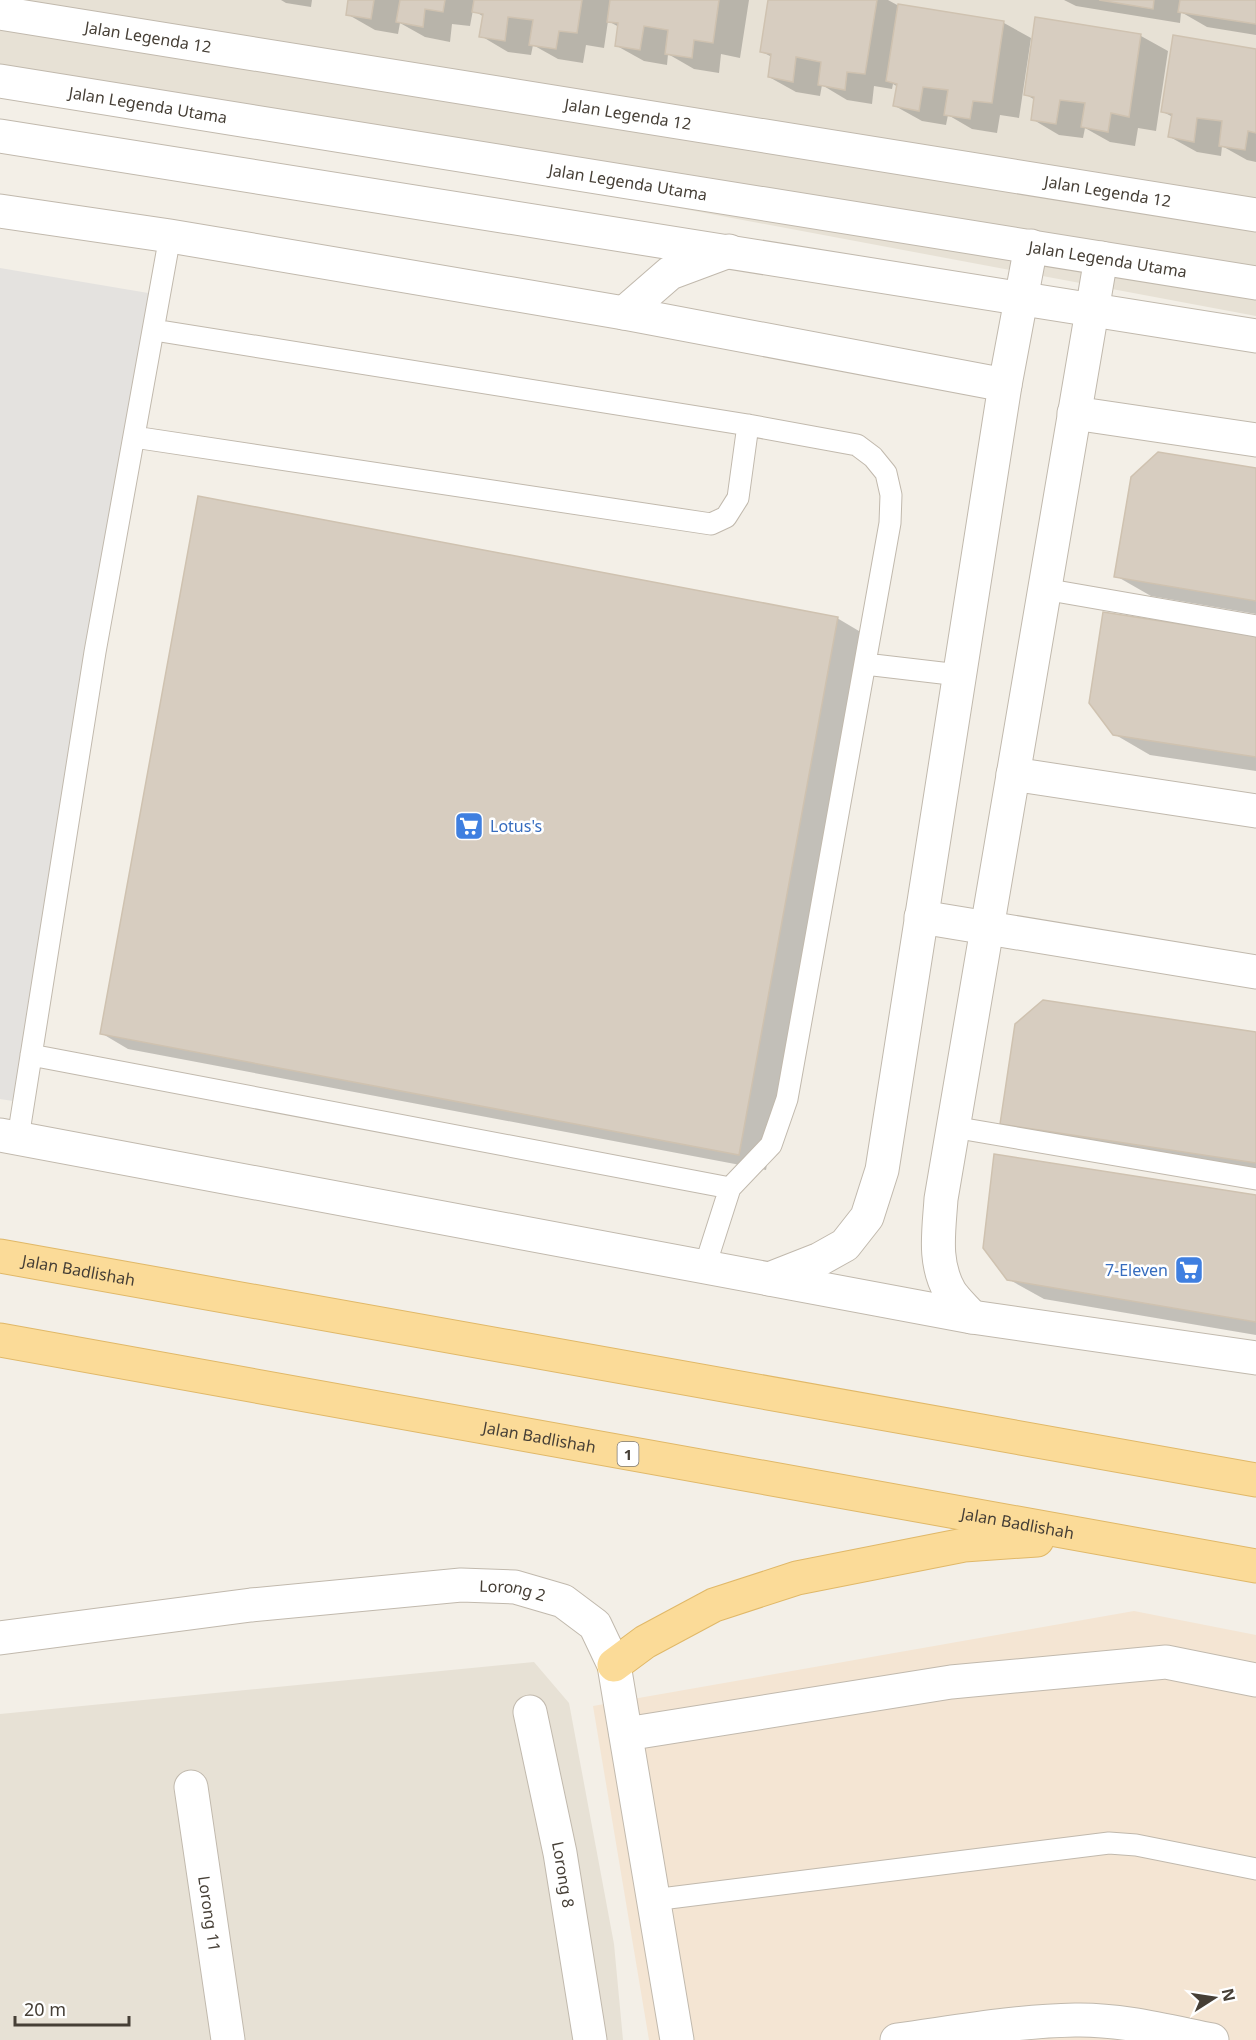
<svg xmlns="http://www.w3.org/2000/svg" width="1256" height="2040" viewBox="0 0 1256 2040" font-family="'Noto Sans',sans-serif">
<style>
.residential{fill:#e7e1d5}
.commercial{fill:#f4e5d3}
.parking{fill:#e4e2df}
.shadow{fill:#0003}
.building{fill:#d7cdc0;stroke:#cfc2b0;stroke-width:1.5}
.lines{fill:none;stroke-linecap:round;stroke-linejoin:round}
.service-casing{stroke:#c1b9ad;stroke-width:23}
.minor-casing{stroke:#c1b9ad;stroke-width:35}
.tertiary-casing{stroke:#c1b9ad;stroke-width:35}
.primary-casing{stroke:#e0b868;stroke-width:35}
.service{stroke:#fff;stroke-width:21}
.minor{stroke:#fff;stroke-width:33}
.tertiary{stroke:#fff;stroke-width:33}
.primary{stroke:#fbdb98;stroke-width:33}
.labels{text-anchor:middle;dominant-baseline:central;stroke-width:5;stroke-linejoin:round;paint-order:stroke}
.shield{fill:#fff;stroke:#7e7972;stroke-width:1.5}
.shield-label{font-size:15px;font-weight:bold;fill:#463f36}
.street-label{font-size:16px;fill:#463f36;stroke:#fff}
.shop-label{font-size:16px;fill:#366cbe;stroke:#fff;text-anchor:start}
</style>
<rect width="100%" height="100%" fill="#f3efe7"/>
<path class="residential" d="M0 0H1256V316L0 81Z
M534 1662 569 1703 614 1944 623 2040H0V1714Z"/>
<path class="commercial" d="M1134 1611 1256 1635V2040H649L593 1706Z"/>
<path class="parking" d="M0 268 160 295 26 1103 0 1099Z"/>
<path class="shadow" d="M281 0H312L311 7 286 3Z
M350 0H749L740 58 721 54 719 73 694 69 668 54 667 65 644 61 617 46 619 27 608 21 604 48 586 45 583 63 558 59 533 45 531 55 508 52 481 36 484 17 473 10 470 26 452 24 450 42 425 37 400 23 398 34 375 30 347 14Z
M770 0H888L899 6 1004 23 1031 38 1019 118 1000 115 997 133 972 129 948 115 946 125 922 121 895 106 898 87 893 84 892 89 874 86 872 104 847 100 822 85 820 96 796 92 769 77 772 57 762 52Z
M1064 0H1256V35L1207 27 1181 12 1180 23 1076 6Z
M1037 19 1141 36 1168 51 1156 131 1138 128 1135 146 1110 142 1085 128 1083 138 1059 135 1032 119 1035 100 1025 94Z
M1256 50V162L1247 160 1222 146 1221 156 1197 152 1170 137 1173 117 1163 112Z
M1256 470V614L1151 596 1116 576Z
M837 618 864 634 766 1170 128 1049 101 1033Z
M1256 638V771L1150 755 1114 734Z
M1256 1033V1176L1036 1143 1001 1123Z
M1256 1197V1335L1044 1299 1008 1279Z"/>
<path class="building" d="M348 0H374L371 19 346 15Z
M400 0H445L443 12 425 9 423 27 396 22Z
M474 0H582L577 33 559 31 556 49 529 45 533 20 508 17 505 41 479 37 483 14 472 12Z
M610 0H719L713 43 694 40 692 58 665 54 668 30 644 26 640 50 615 46 618 23 607 22Z
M768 0H877L865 74 847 72 845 90 818 85 821 62 796 57 793 82 768 77 771 54 760 52Z
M1099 0H1154L1153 9Z
M1180 0H1256V24L1178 12Z
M898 4 1004 21 992 103 973 101 970 119 944 115 948 90 923 87 919 111 893 106 897 84 886 81Z
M1035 17 1141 34 1129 117 1111 113 1108 132 1081 127 1085 103 1060 100 1056 124 1031 120 1034 97 1024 95Z
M1173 35 1256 49V133L1248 131 1245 150 1219 146 1222 121 1197 118 1194 142 1168 137 1172 114 1161 112Z
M1158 452 1256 468V601L1114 577 1131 477Z
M198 496 838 617 739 1155 100 1034Z
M1103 612 1256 636V757L1113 735 1089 703Z
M1043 1000 1256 1032V1163L1000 1124 1015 1024Z
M994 1154 1256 1195V1322L1007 1280 983 1248Z"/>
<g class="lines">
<g class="service-casing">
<path id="service" d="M154 330 748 425 857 445 873 457 886 473 891 495 890 523 787 1099 771 1145 730 1188 705 1266
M134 437 711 524 726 517 738 498 748 425
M1044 589 1256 626
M865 664 959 675
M31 1055 730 1188
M953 1127 1256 1179
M18 1138 95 652 170 236
M653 1900 1109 1843 1136 1845 1256 1869"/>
</g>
<g class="minor-casing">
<g id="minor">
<path id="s1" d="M0 13 1256 215"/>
<path d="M0 211 170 236 624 313 1005 385"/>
<path d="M624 313 670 273 729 251"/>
<path d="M1074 413 1256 440"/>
<path d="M1013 774 1256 811"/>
<path d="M921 917 1256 972"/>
<path d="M0 1135 972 1317 1256 1358"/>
<path d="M769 1279 820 1259 845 1245 867 1217 882 1170 1005 385 1031 246"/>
<path d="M972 1317C965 1309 956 1301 950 1292 933 1262 939 1231 941 1199L1101 258"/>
<path id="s2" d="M0 1638 251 1605 461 1585 515 1587 563 1601 595 1625 614 1665 677 2040"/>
<path id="s3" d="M530 1712 560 1853 590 2040"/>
<path d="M626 1734 951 1682 1166 1662 1256 1680"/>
<path id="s4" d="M191 1787 228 2040"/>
<path d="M897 2040C956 2032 1015 2021 1075 2020 1121 2019 1167 2031 1212 2040"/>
</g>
</g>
<g class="tertiary-casing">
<g id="tertiary">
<path id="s5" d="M0 81 1256 283"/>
<path d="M0 136 1256 336"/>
</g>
</g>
<g class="primary-casing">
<g id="primary">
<path id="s6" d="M0 1256 1256 1480"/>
<path id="s7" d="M0 1340 1256 1566"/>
<path d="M614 1665 645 1642 714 1605 797 1578 964 1545 1037 1540"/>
</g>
</g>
<use href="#service" class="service"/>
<use href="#minor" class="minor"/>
<use href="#tertiary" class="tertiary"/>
<use href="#primary" class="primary"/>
</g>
<defs>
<g id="supermarket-square" transform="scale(1.5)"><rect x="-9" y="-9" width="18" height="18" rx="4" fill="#3f7fe0" stroke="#fff"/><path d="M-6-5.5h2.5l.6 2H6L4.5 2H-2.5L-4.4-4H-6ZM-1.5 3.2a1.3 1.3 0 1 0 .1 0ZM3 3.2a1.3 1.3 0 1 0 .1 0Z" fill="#fff"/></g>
</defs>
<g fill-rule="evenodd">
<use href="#supermarket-square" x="469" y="826"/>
<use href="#supermarket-square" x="1189" y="1270"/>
</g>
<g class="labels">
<rect class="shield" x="617.5" y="1442" width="21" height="24" rx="4.5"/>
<g class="shield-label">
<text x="628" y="1454">1</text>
</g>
<g class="street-label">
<text stroke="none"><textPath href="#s1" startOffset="150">Jalan Legenda 12</textPath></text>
<text stroke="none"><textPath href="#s5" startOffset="150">Jalan Legenda Utama</textPath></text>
<text stroke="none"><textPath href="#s1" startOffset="636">Jalan Legenda 12</textPath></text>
<text stroke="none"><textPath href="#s5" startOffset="636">Jalan Legenda Utama</textPath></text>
<text stroke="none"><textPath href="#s1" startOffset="1122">Jalan Legenda 12</textPath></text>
<text stroke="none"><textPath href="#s5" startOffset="1122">Jalan Legenda Utama</textPath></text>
<text stroke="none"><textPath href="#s6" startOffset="80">Jalan Badlishah</textPath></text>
<text stroke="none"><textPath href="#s7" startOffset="548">Jalan Badlishah</textPath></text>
<text stroke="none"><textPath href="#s7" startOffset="1034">Jalan Badlishah</textPath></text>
<text stroke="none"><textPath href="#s2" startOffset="516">Lorong 2</textPath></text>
<text stroke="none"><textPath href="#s3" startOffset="166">Lorong 8</textPath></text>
<text stroke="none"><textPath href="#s4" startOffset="128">Lorong 11</textPath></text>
</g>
<g class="shop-label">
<text x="490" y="826">Lotus's</text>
<text x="1168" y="1270" text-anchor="end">7-Eleven</text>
</g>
</g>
<g transform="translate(1214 1998) rotate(78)" stroke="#ffffff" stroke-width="4.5" paint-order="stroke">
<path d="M0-4.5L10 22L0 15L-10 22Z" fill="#463f36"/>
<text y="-9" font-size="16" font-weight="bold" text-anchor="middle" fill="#463f36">N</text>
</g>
<path d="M15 2016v9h114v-9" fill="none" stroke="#463f36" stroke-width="3"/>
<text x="24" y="2016" font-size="18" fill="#463f36" stroke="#ffffff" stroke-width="4.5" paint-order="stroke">20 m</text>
</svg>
